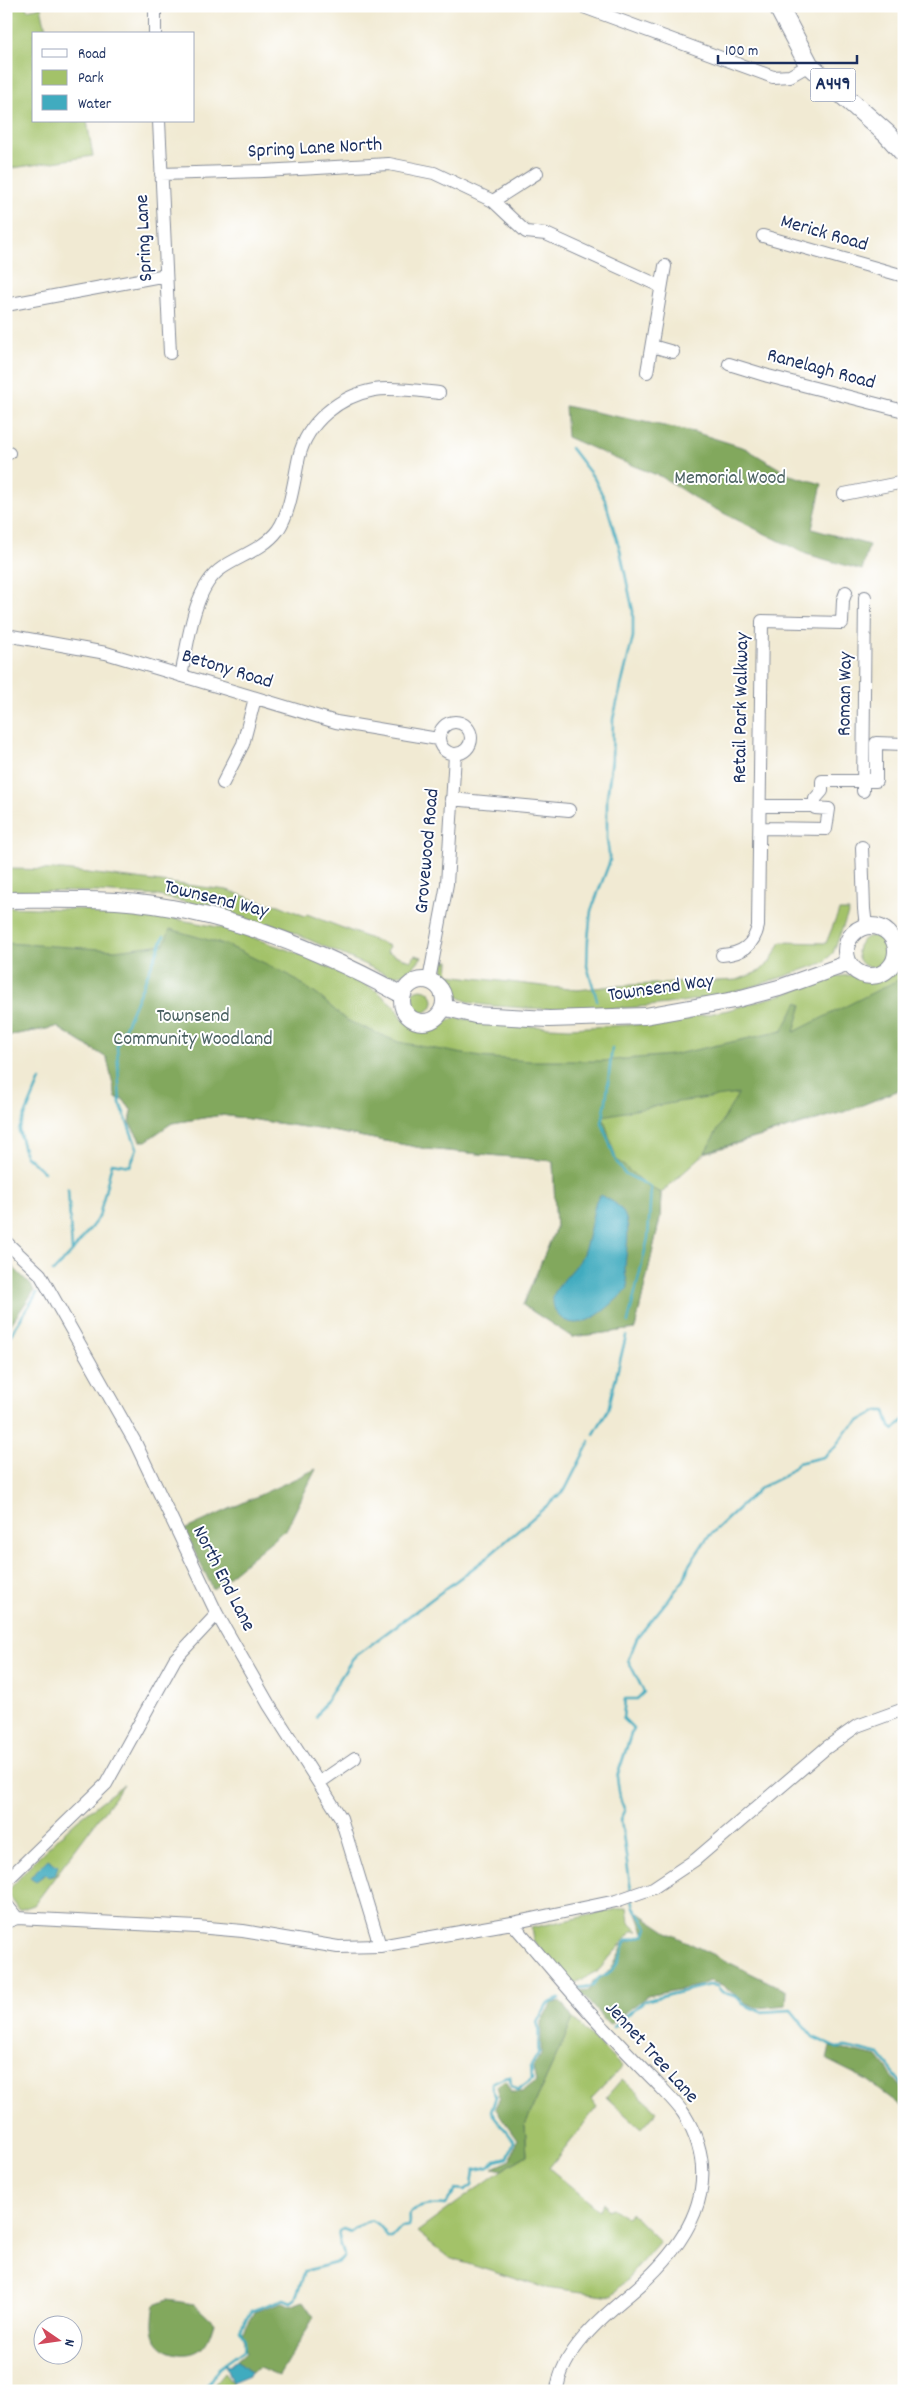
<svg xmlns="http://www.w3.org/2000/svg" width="910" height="2397" viewBox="0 0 910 2397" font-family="Dekko,sans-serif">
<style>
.green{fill:#a3c269;stroke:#5f7864}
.forest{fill:#82a85d;stroke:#4e6c5e}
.water{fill:#40abbf;stroke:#2e6d8e}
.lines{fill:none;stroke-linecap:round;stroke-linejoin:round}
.stream{stroke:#40abbf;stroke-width:2.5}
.minor-casing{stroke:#868c98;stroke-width:14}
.major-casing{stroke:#868c98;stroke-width:18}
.highway-casing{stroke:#868c98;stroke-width:21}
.minor{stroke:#fff;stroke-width:12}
.major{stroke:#fff;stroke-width:16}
.highway{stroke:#fff;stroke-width:19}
.labels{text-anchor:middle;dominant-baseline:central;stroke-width:4;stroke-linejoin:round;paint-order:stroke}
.shield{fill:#fff;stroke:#5f6d8e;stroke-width:1}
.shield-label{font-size:19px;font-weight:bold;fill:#1b2f5e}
.street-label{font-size:20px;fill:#1b2f5e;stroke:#fff}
.park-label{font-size:20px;fill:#4b6262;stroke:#fff}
</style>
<rect width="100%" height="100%" fill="#fff"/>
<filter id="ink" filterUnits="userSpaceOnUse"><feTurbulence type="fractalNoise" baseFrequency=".02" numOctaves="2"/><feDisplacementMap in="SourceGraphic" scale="10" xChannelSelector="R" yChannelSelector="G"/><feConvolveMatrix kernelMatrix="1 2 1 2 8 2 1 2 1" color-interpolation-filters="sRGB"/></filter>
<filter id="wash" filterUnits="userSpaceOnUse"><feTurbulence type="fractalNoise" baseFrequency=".0096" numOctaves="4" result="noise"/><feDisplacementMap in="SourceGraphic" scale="20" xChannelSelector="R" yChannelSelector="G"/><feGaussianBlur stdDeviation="1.12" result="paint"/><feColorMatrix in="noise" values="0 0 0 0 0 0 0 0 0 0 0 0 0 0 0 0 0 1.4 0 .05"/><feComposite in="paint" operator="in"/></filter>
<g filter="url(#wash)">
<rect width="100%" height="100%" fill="#f1ead3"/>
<path class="green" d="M6 6H26L27 10 41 7 47 34H34V121H87L93 156 6 169Z
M6 869 63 870 227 890 264 903 279 905 305 916 307 914 389 946 387 952 411 961 415 955 422 957 407 974 390 976 292 932 202 906 159 896 97 892 6 891Z
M6 907 134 911 228 929 294 952 357 980 377 991 394 1006 404 1020 421 1027 456 1018 528 1026 570 1028 665 1023 728 1010 794 991 832 977 851 975 873 981 883 978 893 971 904 951V1088L850 1110 705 1153 661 1193 660 1218 635 1329 572 1337 523 1305 556 1228 553 1161 427 1149 332 1131 222 1115 172 1123 141 1141 130 1124 132 1111 122 1098H116L107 1058 57 1027 6 1036Z
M839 911H849L833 953 823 963C788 975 751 989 715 996 647 1010 580 1012 511 1007 497 1006 475 1006 462 999 447 991 443 977 443 961H449L448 975 577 990 613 986 737 980 760 971 770 962 781 942 826 943Z
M857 952a16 16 0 1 1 32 0a16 16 0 1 1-32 0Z
M409 1001a12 12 0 1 1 24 0a12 12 0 1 1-24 0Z
M124 1784 34 1905 19 1910 7 1892 38 1857 76 1821Z
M627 1907 629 1922 638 1931H632L599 1970 571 1985 533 1940 531 1928Z
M573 2019 622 2067 591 2099 597 2107 549 2168 599 2210 604 2203 608 2210 613 2208 625 2218 631 2213 660 2241 612 2296 538 2286 449 2258 417 2232 502 2170 527 2155 525 2125Z
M622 2079 657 2111 641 2129 606 2097Z
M224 2373 232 2383 233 2391H209Z"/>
<path class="forest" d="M565 406 694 432 745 448 790 475 822 484 812 529 869 545 862 570 806 554 699 501 662 477 621 461 567 437Z
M170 929 229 946 289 975 320 997 346 1020 398 1042 480 1057 529 1061H602L672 1055 782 1031 798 1002 802 1005 794 1032 904 977V1088L850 1110 705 1152 738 1094 678 1102 603 1116 616 1159 647 1186 661 1193 660 1218 635 1329 572 1337 523 1305 556 1228 553 1161 427 1149 332 1131 222 1115 172 1123 146 1141H141L130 1124 132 1111 122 1098H116L107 1058 57 1027 6 1036V943L116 950 164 944Z
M6 1260 31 1285 34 1291 6 1331Z
M316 1469 287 1528 213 1589 184 1530Z
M636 1911 669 1933 787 1991 786 2005 758 2008 746 2003 722 1985 710 1981 697 1986 647 1996 609 2025 579 1991 590 1990 593 1981C612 1973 616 1962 623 1944L645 1935Z
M561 2002 573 2019 525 2125 527 2155 502 2170 493 2168 511 2160 517 2139 495 2108 500 2098 497 2086 505 2080 511 2092H522L536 2081 533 2067 541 2054V2022L552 2003Z
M830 2047 878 2057 901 2087 904 2088V2108L865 2079 827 2060Z
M168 2300 194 2304 214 2323C211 2332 209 2341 202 2348 190 2359 164 2355 156 2340 151 2329 153 2317 155 2305Z
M303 2301 314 2317 279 2376 259 2368 251 2372 237 2360 246 2352 242 2333 254 2312 283 2302 291 2306Z"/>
<path class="water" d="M600 1195C605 1198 613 1201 617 1205 635 1220 625 1250 625 1270 625 1276 628 1282 628 1289 611 1304 584 1335 561 1318 555 1313 552 1305 553 1297 555 1287 574 1270 580 1260 589 1243 591 1219 596 1201Z
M48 1859 58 1866 55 1875 49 1877 46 1874 36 1881 30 1877Z
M237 2360 251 2372 249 2376 232 2383 225 2364 230 2366Z"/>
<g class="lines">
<path class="stream" d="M571 448 594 478 605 500 620 550 633 611V637L613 719 612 759 607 798V839L610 861 591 911 588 939 587 966 597 1000
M612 1048 606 1101 602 1123 616 1161 624 1173 651 1187 648 1238 628 1322
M40 1080 19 1130 25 1155 44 1172
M68 1189 72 1252
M53 1272 72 1252 99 1217 112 1163 130 1166 137 1148 120 1103 117 1046 164 936
M6 1342 37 1293
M594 1434 608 1410 626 1336
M316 1717 353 1658 484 1560 565 1490 590 1441
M631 1891 621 1820 625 1811 620 1798 617 1777 633 1728 623 1718 625 1699H637L644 1692 628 1660 637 1638 684 1580 689 1565 707 1538 760 1488 784 1476 798 1463 823 1457 835 1447 847 1430 861 1420 878 1411H885L890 1427 894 1430 904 1420
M579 1988 593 1986C599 1974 603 1978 611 1971 619 1963 623 1952 626 1941L645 1935 648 1928 634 1907 632 1899
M613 2027 644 2001 709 1985 717 1986 722 1992 737 1997 743 2004 761 2012 791 2010 813 2037 837 2048 846 2047 880 2055 904 2086
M204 2391 219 2368 244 2350 245 2340 240 2330 251 2311 284 2299 291 2302 295 2299 305 2271 339 2262 344 2257C343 2247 337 2240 339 2231L343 2229 351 2232C371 2216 374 2216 388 2237H392L401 2227 409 2226C411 2222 409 2218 410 2214 414 2205 437 2204 445 2205L456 2189 465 2190 472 2185 474 2170 489 2167 496 2161 508 2158 514 2141 491 2112 496 2097 492 2089V2083L504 2077 510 2076 511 2086 517 2090 532 2079 531 2066 539 2052C537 2042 541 2031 537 2022L548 2004 559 1999"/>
</g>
</g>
<g filter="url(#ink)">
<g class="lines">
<g class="minor-casing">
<path id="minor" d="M581 6 773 77 790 76 809 65
M155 34V6
M159 121 170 353
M161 174 263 171 389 164 434 173 493 201 526 232 546 234 660 286
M493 201 537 173
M763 236 904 276
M6 305 166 275
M652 346 673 352
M729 364 768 376 904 411
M647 372 665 266
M6 454 9 453
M844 494 904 482
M6 635 106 653 336 722 438 739
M181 676C188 644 193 587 222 568 241 555 264 549 278 530 291 511 294 479 299 457 307 422 340 396 374 390 393 387 420 391 439 393
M439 738a16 16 0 1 1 32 0a16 16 0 1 1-32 0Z
M223 783 243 744 255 698
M863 791 865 597
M451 799 569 810
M760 806H815
M760 828 826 829 829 809 815 808V799L822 791V781H876V743L904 744
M862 847 864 909 866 926
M722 955C742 954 754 945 758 926L762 621 842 623 843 600 846 592
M429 980 447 884 455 755
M6 1242 40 1274 135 1442 217 1614 269 1705 341 1818 380 1946
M320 1782 355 1758
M6 1881 106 1784 175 1659 217 1614
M6 1904 17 1918
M6 1922 17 1918 197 1927 243 1931 338 1947 380 1946 512 1923 616 1901 653 1888 695 1860 826 1748 857 1726 904 1709
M512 1923C543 1958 572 1995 604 2028 621 2046 637 2063 654 2080 664 2091 676 2102 684 2114 728 2185 686 2247 630 2294 603 2316 560 2353 557 2391"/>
</g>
<g class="major-casing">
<path id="major" d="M6 900C43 900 80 899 116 901 217 908 315 947 402 995
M846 951a25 25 0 1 1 50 0a25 25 0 1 1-50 0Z
M402 1001a21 21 0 1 1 42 0a21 21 0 1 1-42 0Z
M443 1007 475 1015 549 1019 645 1016 734 1000 779 988 849 963"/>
</g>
<g class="highway-casing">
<path id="highway" d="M778 6 809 65 887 134 904 153"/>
</g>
<use href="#minor" class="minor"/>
<use href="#major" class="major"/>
<use href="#highway" class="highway"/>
</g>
</g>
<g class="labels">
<rect class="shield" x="810.5" y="68.5" width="45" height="33" rx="4"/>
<g class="shield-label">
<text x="833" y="85">A449</text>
</g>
<g class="street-label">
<text transform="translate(315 149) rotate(-3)">Spring Lane North</text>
<text transform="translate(824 234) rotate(16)">Merick Road</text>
<text transform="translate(145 238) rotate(-93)">Spring Lane</text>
<text transform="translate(821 370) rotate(15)">Ranelagh Road</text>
<text transform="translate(227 670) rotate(17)">Betony Road</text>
<text transform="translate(846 694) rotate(-89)">Roman Way</text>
<text transform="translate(742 708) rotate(-89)">Retail Park Walkway</text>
<text transform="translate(428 851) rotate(-85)">Grovewood Road</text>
<text transform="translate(216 900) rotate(14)">Townsend Way</text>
<text transform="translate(661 989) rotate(-8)">Townsend Way</text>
<text transform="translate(223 1579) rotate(63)">North End Lane</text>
<text transform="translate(651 2053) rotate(48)">Jennet Tree Lane</text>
</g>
<g class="park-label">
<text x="730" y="479">Memorial Wood</text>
<text x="193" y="1017">Townsend<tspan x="193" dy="23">Community Woodland</tspan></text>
</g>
</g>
<rect width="910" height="2397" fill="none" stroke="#fff" stroke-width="25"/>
<rect x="32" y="32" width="162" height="90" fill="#ffffff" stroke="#a4acbf"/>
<rect x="42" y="49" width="25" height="8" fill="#ffffff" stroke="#a4acbf"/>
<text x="78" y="58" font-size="15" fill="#1b2f5e">Road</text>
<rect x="42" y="70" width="25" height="15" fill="#a3c269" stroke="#a4acbf"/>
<text x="78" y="82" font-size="15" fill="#1b2f5e">Park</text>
<rect x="42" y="95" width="25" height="15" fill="#40abbf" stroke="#a4acbf"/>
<text x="78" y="108" font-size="15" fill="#1b2f5e">Water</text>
<g transform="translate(58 2340) rotate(103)"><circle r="24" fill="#ffffff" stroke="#a4acbf"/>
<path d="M0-4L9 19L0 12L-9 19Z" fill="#d1495b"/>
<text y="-8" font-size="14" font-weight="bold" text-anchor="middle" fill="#1b2f5e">N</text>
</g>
<path d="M718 55v8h139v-8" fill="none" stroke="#1b2f5e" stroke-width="2.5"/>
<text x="725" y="55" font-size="15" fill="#1b2f5e" stroke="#ffffff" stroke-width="4" paint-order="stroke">100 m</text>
</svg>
